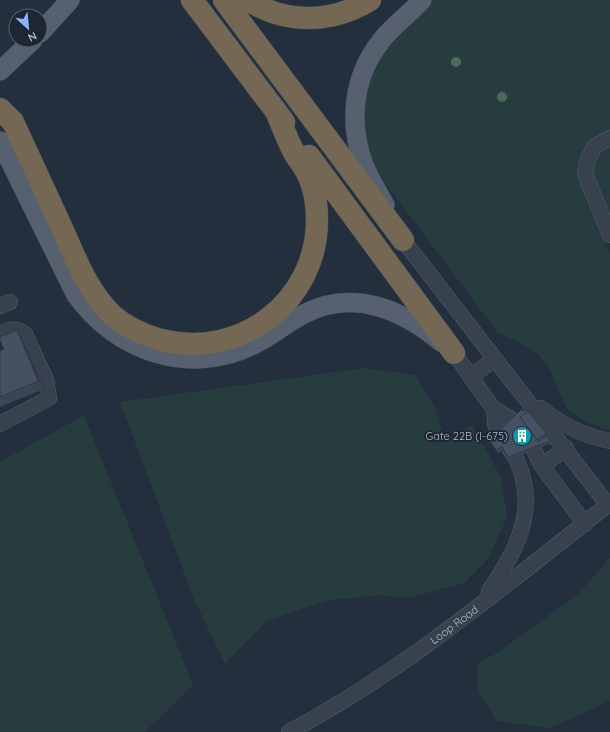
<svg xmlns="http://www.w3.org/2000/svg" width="610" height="732" viewBox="0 0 610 732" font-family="Quicksand,sans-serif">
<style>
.green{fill:#263c3f}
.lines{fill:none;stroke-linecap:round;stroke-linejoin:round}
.minor-casing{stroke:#565f6c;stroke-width:16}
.major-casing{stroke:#414a57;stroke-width:20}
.highway-casing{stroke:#434c59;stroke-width:23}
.minor{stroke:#38414e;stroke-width:15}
.major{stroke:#56606e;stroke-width:19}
.highway{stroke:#746855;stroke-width:22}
.tree{fill:#4b6a5d}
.wall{fill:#3b4654}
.shaded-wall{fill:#303945}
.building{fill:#455162;stroke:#303945}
.labels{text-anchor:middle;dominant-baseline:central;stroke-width:3.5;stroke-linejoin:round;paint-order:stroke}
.poi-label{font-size:11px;fill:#b4bcc9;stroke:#1d2633;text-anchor:end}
.street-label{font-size:11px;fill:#b4bcc9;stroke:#1d2633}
</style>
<rect width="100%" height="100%" fill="#242f3e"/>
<path class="green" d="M432 0H610V133L582 156 578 178 610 254V430C596 426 579 420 569 410 561 401 555 377 547 365 536 349 515 340 498 333L376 171 369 157 363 128 366 88 384 49Z
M610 144V226L589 175 591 159Z
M364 368 415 375 435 407 445 442 472 425 501 477 507 517 488 559 464 583 408 598 380 595 325 601 267 621 225 664 193 597 120 402Z
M84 415 193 685 145 732H0V462Z
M610 558V701L550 728 497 721 478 692 477 664 497 653 577 595Z"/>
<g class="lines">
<g class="minor-casing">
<g id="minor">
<path d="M610 138 595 146 588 159 585 174 610 235"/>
<path d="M403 240 608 505"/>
<path d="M0 306 10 302"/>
<path d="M0 334C10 329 16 327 25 334L46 380 49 398 0 424"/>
<path d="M454 353 499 417"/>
<path d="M471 377 494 359"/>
<path d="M541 408C561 425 585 436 610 441"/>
<path d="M494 409 511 419 535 452 542 466 585 524"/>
<path d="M542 466 566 448"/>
<path d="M489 591C516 552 539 509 517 461 512 449 499 439 496 427 494 422 495 415 494 409"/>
<path id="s1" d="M289 732C405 670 507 584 610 503"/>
</g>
</g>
<g class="major-casing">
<path id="major" d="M40 33 70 0
M0 71 33 40
M0 141 76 295C116 351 188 377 253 345 271 337 286 323 304 314 353 288 403 310 441 342
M385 205C378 192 369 178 364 165 348 123 353 76 381 41 393 25 409 15 422 0"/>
</g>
<g class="highway-casing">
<path id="highway" d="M192 0 284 122
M224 0 403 240
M248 0C287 25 332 23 370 0
M0 109 13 122C29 156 45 191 61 226 75 257 87 291 112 315 126 327 143 335 161 340 240 360 317 302 317 220 317 203 314 184 305 169 302 164 298 159 295 154 287 140 282 125 276 111
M309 156 454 353"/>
</g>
<use href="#minor" class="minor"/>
<use href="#major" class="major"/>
<use href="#highway" class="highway"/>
</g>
<g class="tree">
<circle cx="456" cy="62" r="5"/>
<circle cx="502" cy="97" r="5"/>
</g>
<path class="wall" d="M22 338 44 389 0 407V351Z
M523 411 546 433 549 437 548 438 552 443 510 459 504 449 498 453 489 440Z"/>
<path class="shaded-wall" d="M17 330 22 338 44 389 38 381Z"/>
<path class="building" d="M17 330 38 381 0 397V351L4 349 0 340V337Z
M522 409 523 411 526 409 527 412 520 417 539 442 546 436 550 441 508 457 502 447 496 450 489 440Z
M528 411 546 433 537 440 520 417Z"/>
<defs>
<g id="building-disc" transform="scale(1)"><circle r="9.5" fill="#0f9aa8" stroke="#1d2633"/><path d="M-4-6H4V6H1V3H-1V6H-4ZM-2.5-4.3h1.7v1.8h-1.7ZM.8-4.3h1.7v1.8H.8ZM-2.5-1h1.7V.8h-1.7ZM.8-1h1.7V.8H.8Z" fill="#fff"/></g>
</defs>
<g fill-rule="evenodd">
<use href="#building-disc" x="522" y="436"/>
</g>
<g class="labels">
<g class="poi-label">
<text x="508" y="436">Gate 22B (I-675)</text>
</g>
<g class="street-label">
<text stroke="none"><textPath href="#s1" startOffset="197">Loop Road</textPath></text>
</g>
</g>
<g transform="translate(28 28) rotate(153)"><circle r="19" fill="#1d2633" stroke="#59626f"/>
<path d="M0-3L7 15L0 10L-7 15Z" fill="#8ab4f8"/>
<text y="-6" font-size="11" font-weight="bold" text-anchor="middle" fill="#b4bcc9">N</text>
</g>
</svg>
